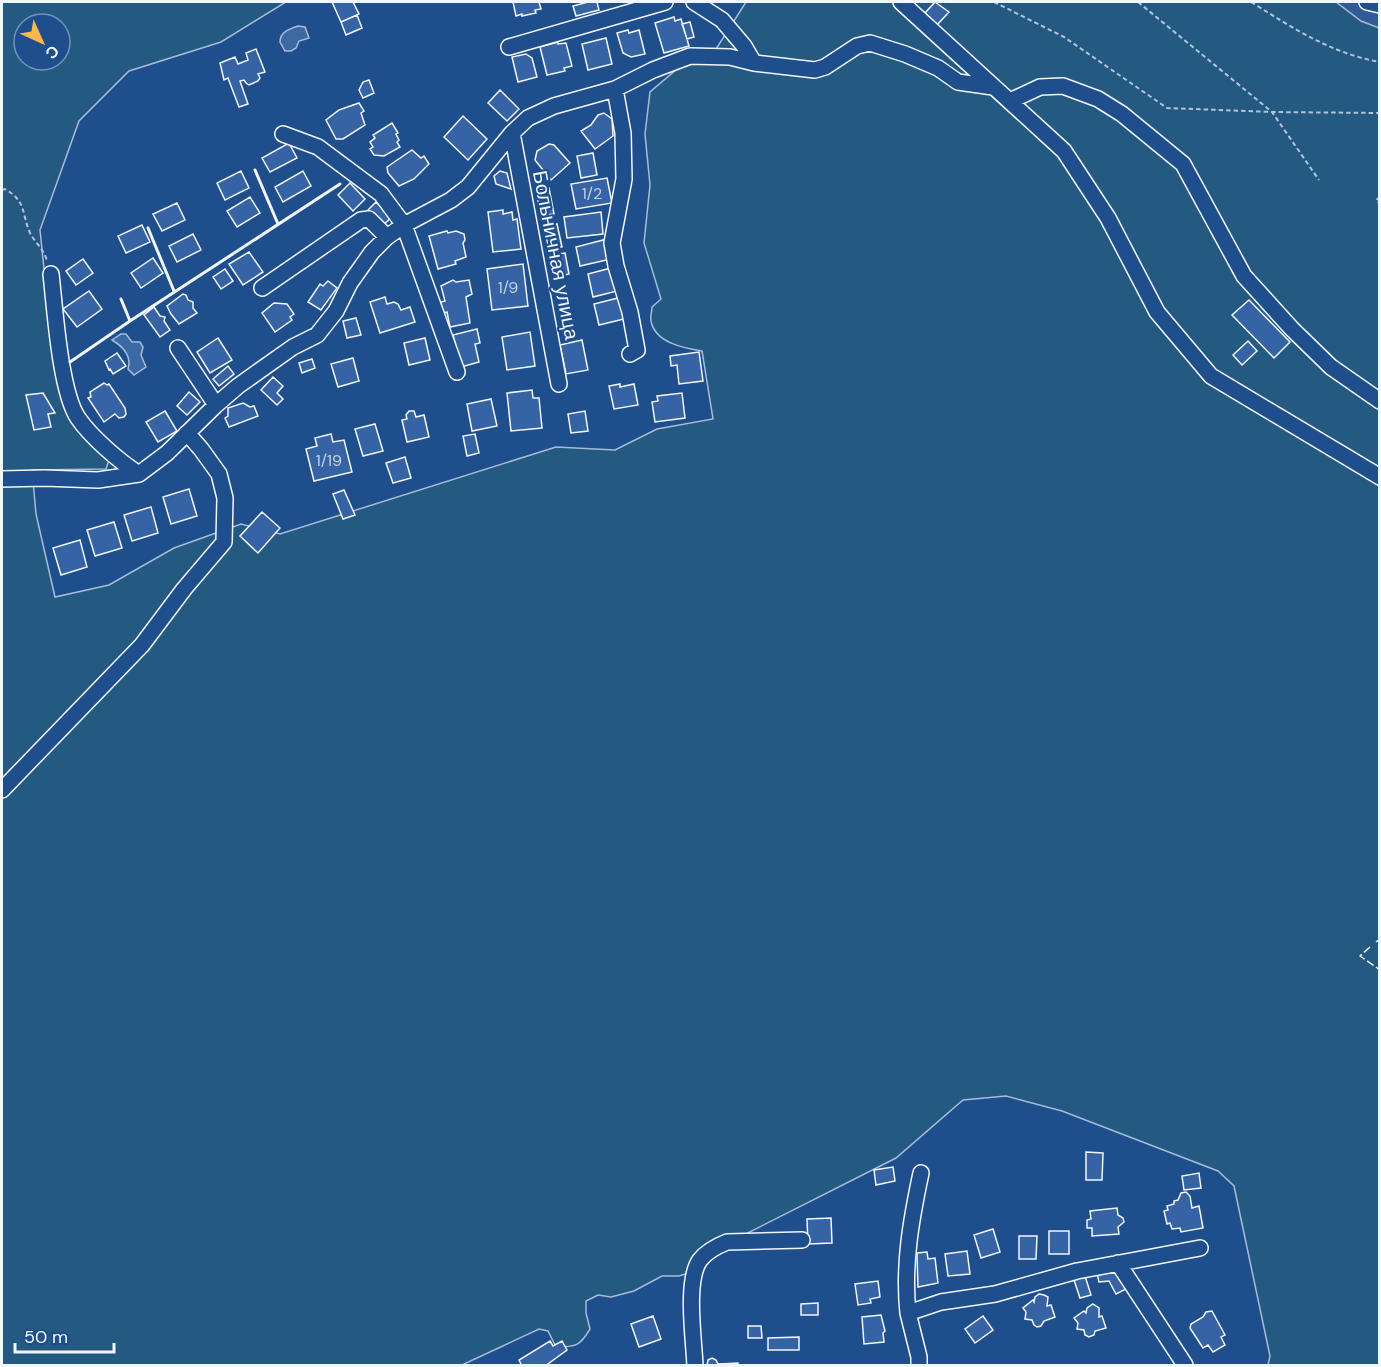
<svg xmlns="http://www.w3.org/2000/svg" width="1381" height="1367" viewBox="0 0 1381 1367" font-family="'DM Sans',sans-serif">
<style>
.green{fill:#245a82;stroke:#a8bbd7;stroke-width:1.5;fill-rule:evenodd}
.parking{fill:#305b95;stroke:#a8bbd7;stroke-width:1.5}
.water{fill:#3b69a3;stroke:#a8bbd7;stroke-width:1.5}
.building{fill:#3563a3;stroke:#f2f6ff;stroke-width:1.5}
.lines{fill:none;stroke-linecap:round;stroke-linejoin:round}
.minor-casing{stroke:#f2f6ff;stroke-width:18}
.path{stroke:#b3c4dc;stroke-width:2;stroke-dasharray:4.5 3;stroke-linecap:butt}
.minor{stroke:#1f4e8c;stroke-width:15}
.fence{stroke:#f2f6ff;stroke-width:1.5;stroke-dasharray:8 3;stroke-linecap:butt}
.wall{stroke:#f2f6ff;stroke-width:3}
.labels{text-anchor:middle;dominant-baseline:central;stroke-width:4.5;stroke-linejoin:round;paint-order:stroke}
.number-label{font-size:16px;fill:#c3d1e8}
.street-label{font-size:20px;fill:#f2f6ff;stroke:#1f4e8c}
</style>
<rect width="100%" height="100%" fill="#1f4e8c"/>
<path class="green" d="M2 2H286L221 42 129 71 79 121 40 230 53 356 71 418 110 457 106 469 32 470 36 514 55 597 109 585 174 548 241 524 280 534 556 447 615 450 657 429 713 419 702 351C684 348 655 343 651 321 650 317 652 311 652 307L661 299 644 243 650 185 645 134 650 92 676 70 711 57 746 2H1379V1365H1268L1270 1356 1234 1186 1218 1171 1062 1111 1006 1096 963 1100 896 1158 724 1245 689 1273 679 1276H662L634 1291 611 1297 598 1295 586 1301V1313L590 1329C580 1346 576 1347 556 1347L548 1331 539 1329 462 1365 2 1366ZM24 24H60V60H24Z"/>
<path class="parking" d="M1336 2H1379V28L1361 21Z"/>
<path class="water" d="M298 26 305 27 309 38 299 41 296 48 291 51H285L280 42C280 32 289 29 298 26Z
M121 334H126L132 342H140L143 347 141 355 146 367 134 375 128 369C132 356 122 346 112 340Z"/>
<path class="building" d="M332 2H353L359 14 341 22Z
M513 2H539L541 9 535 10 536 13 522 16V14L516 16Z
M588 2H597L599 10 576 16 573 6Z
M935 2 949 12 936 26 924 14Z
M357 15 362 28 346 35 341 22Z
M674 17 675 21 681 19 689 46 664 53 655 23Z
M690 22 694 37 687 39 682 24Z
M628 30 629 33 639 30 645 54 631 57 623 53 617 33Z
M606 38 612 64 588 70 582 44Z
M558 42V44L566 43 572 66 564 68 565 71 547 75 540 47Z
M256 49 265 72 258 74 260 78 258 81 249 85 246 83 244 80 240 81 248 104 239 107 228 78 224 80 220 63 235 57 238 64 248 60 246 53Z
M526 54 532 58 537 77 518 82 512 57Z
M369 80 374 93 363 98 359 90 363 82Z
M500 90 519 109 507 121 488 103Z
M359 103 364 111 361 113 365 125 343 139H336L326 120 339 110Z
M604 113 612 119 613 136 595 149 581 131 591 125 598 115Z
M463 116 487 139 468 160 444 137Z
M392 123 398 133 396 134 399 140 397 142 400 147 384 156 374 155 370 149 373 147 370 142 375 138 373 135Z
M289 143 297 158 270 172 262 158Z
M549 144 554 145 570 163 551 180 535 160 537 151Z
M412 150 421 158 424 156 429 164 414 179 399 186 388 173 387 167Z
M593 153 597 175 581 178 577 156Z
M241 171 249 188 225 200 217 183Z
M303 171 311 186 283 202 275 187Z
M500 171 507 173 511 189 496 184 494 176Z
M607 178 612 203 576 209 571 184Z
M350 183 365 199 353 211 338 195Z
M549 188 554 214 541 216 536 190Z
M250 197 260 213 237 227 227 211Z
M376 202 392 217 381 227 366 212Z
M177 203 185 220 162 231 153 214Z
M503 210V214L512 212 513 220 517 219 521 249 493 252 488 212Z
M601 212 603 234 567 238 564 217Z
M557 224 562 247 549 249 544 227Z
M142 225 150 242 126 253 118 236Z
M447 231 448 233 456 231 464 234 465 240 463 243 466 257 455 261 456 264 438 269 429 236Z
M193 234 201 250 177 262 169 246Z
M607 239 611 259 580 266 576 247Z
M249 252 263 272 243 285 229 264Z
M565 253 569 274 555 277 551 255Z
M153 258 163 273 141 288 131 273Z
M83 259 93 273 76 285 66 271Z
M523 264 528 306 492 310 487 269Z
M611 268 617 291 593 297 588 274Z
M225 269 233 281 221 289 213 277Z
M453 280 456 282 469 280 472 294 466 297 470 323 450 327 447 312 444 313 441 311 440 306 441 302 445 301 441 286Z
M328 281 337 288 321 310 308 302 320 284 323 286Z
M89 291 102 309 77 327 63 309Z
M183 294 186 295 188 300 193 302V308L197 313 179 324 171 314 167 306Z
M385 297 387 304 394 302 398 304 401 310 410 307 415 322 380 333 370 302Z
M618 298 624 319 599 325 594 304Z
M1249 300 1290 342 1274 358 1232 315Z
M274 303 287 304 294 314 290 317 292 320 275 332 262 313Z
M154 307 160 316 165 317 164 321 170 330 160 337 144 315Z
M356 318 361 335 347 338 343 321Z
M477 329 480 343 475 344 479 362 461 367 452 343 455 342 453 335Z
M530 332 535 366 507 370 502 337Z
M218 338 232 360 210 373 197 352Z
M425 338 430 360 409 365 404 343Z
M582 340 588 370 566 374 560 345Z
M1248 341 1257 351 1242 365 1233 355Z
M699 352 703 381 679 384 677 365 671 366 670 356Z
M117 353 126 366 113 374 110 369 109 370 105 361Z
M353 358 359 381 338 387 331 364Z
M312 359 315 368 302 373 299 363Z
M228 366 234 374 219 386 213 379Z
M273 377 283 386 277 393 283 399 277 405 261 390Z
M104 383 107 385 109 384 125 408 126 414 124 417 119 418 115 414 104 422 88 398 91 397 90 392Z
M620 384V387L634 384 638 405 614 409 609 386Z
M532 390 533 398H539L542 428 511 431 507 393Z
M189 392 200 402 187 415 177 406Z
M43 393 55 413 48 414 51 427 34 430 26 395Z
M682 393 685 418 655 422 652 402 658 401 657 396Z
M491 399 497 426 472 431 467 404Z
M243 403 250 407 254 406 258 416 229 427 225 418 228 416V408Z
M165 411 177 431 158 442 146 422Z
M409 411H414L416 417 424 415 429 437 407 442 402 420 407 419 406 415Z
M585 411 588 431 571 433 568 414Z
M375 424 383 451 363 456 355 429Z
M331 434 333 442 344 440 352 472 314 481 306 449 317 446 315 438Z
M475 434 479 453 467 456 463 436Z
M405 457 411 478 393 483 386 463Z
M189 489 197 516 171 524 163 497Z
M344 490 355 515 343 519 333 494Z
M151 507 158 533 132 541 124 515Z
M262 512 280 528 258 553 240 536Z
M114 522 122 548 95 556 87 530Z
M80 540 87 567 61 575 53 548Z
M1086 1152 1103 1153 1102 1180H1086Z
M893 1167 895 1181 876 1185 874 1170Z
M1199 1173 1201 1188 1184 1190 1182 1176Z
M1186 1192 1190 1196 1192 1208 1199 1206 1203 1228 1181 1232 1180 1228 1172 1229 1170 1223 1167 1224 1164 1211 1168 1210 1167 1206 1174 1204V1201L1178 1200 1181 1193Z
M1117 1208 1118 1215 1123 1218 1124 1222 1118 1227 1119 1234 1092 1236V1228H1087V1220L1091 1219 1090 1211Z
M831 1218 832 1243 808 1244 807 1219Z
M993 1229 1000 1252 981 1258 974 1235Z
M1049 1231H1069V1254H1049Z
M1019 1236H1037L1036 1259H1019Z
M967 1251 970 1274 948 1276 945 1254Z
M927 1252 928 1259 935 1258 938 1283 918 1287 917 1253Z
M1116 1270 1126 1289 1116 1294 1109 1281 1099 1282 1097 1273Z
M1085 1276 1091 1295 1080 1298 1074 1280Z
M878 1281 880 1297 870 1299 871 1303 858 1305 855 1284Z
M1039 1294 1044 1295 1048 1297 1047 1306 1051 1305 1055 1317 1044 1321 1041 1326 1037 1327 1034 1325 1032 1320 1025 1319 1026 1312 1023 1308 1033 1300 1034 1302 1035 1297Z
M818 1303V1315H801V1304Z
M1093 1304 1099 1308V1317L1102 1316 1106 1328 1095 1331 1094 1335 1089 1337 1085 1335 1084 1330 1077 1329 1078 1323 1074 1318 1084 1311 1086 1313 1087 1308Z
M1212 1311 1225 1335 1221 1337 1225 1345 1213 1352 1208 1345 1203 1348 1190 1328 1191 1324 1203 1317 1206 1312Z
M881 1315 885 1331 883 1333 884 1342 864 1344 862 1317Z
M653 1316 661 1339 639 1347 631 1324Z
M983 1316 993 1330 975 1343 965 1329Z
M748 1326H761L762 1338H748Z
M799 1337V1350H768V1338Z
M550 1341 553 1346 562 1341 567 1350 545 1366H522L519 1360Z
M712 1358 716 1360 718 1364 738 1363V1366H707L708 1360Z"/>
<g class="lines">
<g class="minor-casing">
<path id="minor" d="M694 2 722 20 744 46 754 63
M901 2 1064 151 1108 218 1157 312 1211 376 1380 477
M1367 2 1380 5
M509 47 665 2
M615 89 623 133 624 179 612 243 616 266 630 312 637 350 630 354
M1010 101 1040 87 1063 86 1098 99 1122 114 1183 164 1244 276 1292 329 1331 367 1380 401
M512 133 559 384
M283 134 318 147 381 194 404 225 457 372
M51 274C55 309 60 391 78 418 91 437 120 462 139 474
M262 288 361 220 369 219 387 237
M178 348 216 405
M2 479 44 478 98 480 139 474 167 453 216 405 238 386 293 347 317 335 336 311 350 283 372 252 387 237 404 225 451 200 468 187 512 133 528 118 554 106 615 89 653 70 690 56 730 57 754 63 815 70 825 67 857 46 870 43 905 54 938 68 958 82 993 87
M2 790 142 645 184 589 224 542 225 498 219 474 201 449 187 433
M1118 1263 1185 1365
M908 1313C903 1265 911 1220 921 1173
M695 1366C694 1340 685 1280 700 1260 706 1252 717 1246 727 1242L802 1240
M919 1366V1357L908 1313 941 1302 995 1294 1077 1271 1200 1248"/>
</g>
<path class="path" d="M994 2 1064 37 1167 108 1272 112 1319 180
M1138 2 1272 112 1380 113
M1251 2C1293 28 1330 53 1380 62
M2 190 5 189C27 202 21 212 30 233 35 243 44 249 47 261
M1380 197 1376 200 1380 204"/>
<use href="#minor" class="minor"/>
<path class="fence" d="M1376 942 1380 939
M1370 947 1360 956 1380 970"/>
<path class="wall" d="M255 170 278 224
M148 228 174 291
M130 321 340 184
M70 362 130 321 121 299"/>
</g>
<g class="labels">
<g class="number-label">
<text x="592" y="193">1/2</text>
<text x="508" y="287">1/9</text>
<text x="329" y="460">1/19</text>
</g>
<g class="street-label">
<text transform="translate(556 255) rotate(79)">Больничная улица</text>
</g>
</g>
<rect width="1381" height="1367" fill="none" stroke="#f2f6ff" stroke-width="6"/>
<g transform="translate(42 42) rotate(135)"><circle r="28" fill="#1f4e8c" stroke="#7391ba" stroke-width="1.5"/>
<path d="M0-4.5L10 22L0 15L-10 22Z" fill="#ffb74d"/>
<text y="-9" font-size="16" font-weight="bold" text-anchor="middle" fill="#f2f6ff">С</text>
</g>
<path d="M15 1343v9h99v-9" fill="none" stroke="#f2f6ff" stroke-width="3"/>
<text x="24" y="1343" font-size="18" fill="#f2f6ff" stroke="#1f4e8c" stroke-width="4.5" paint-order="stroke">50 m</text>
</svg>
